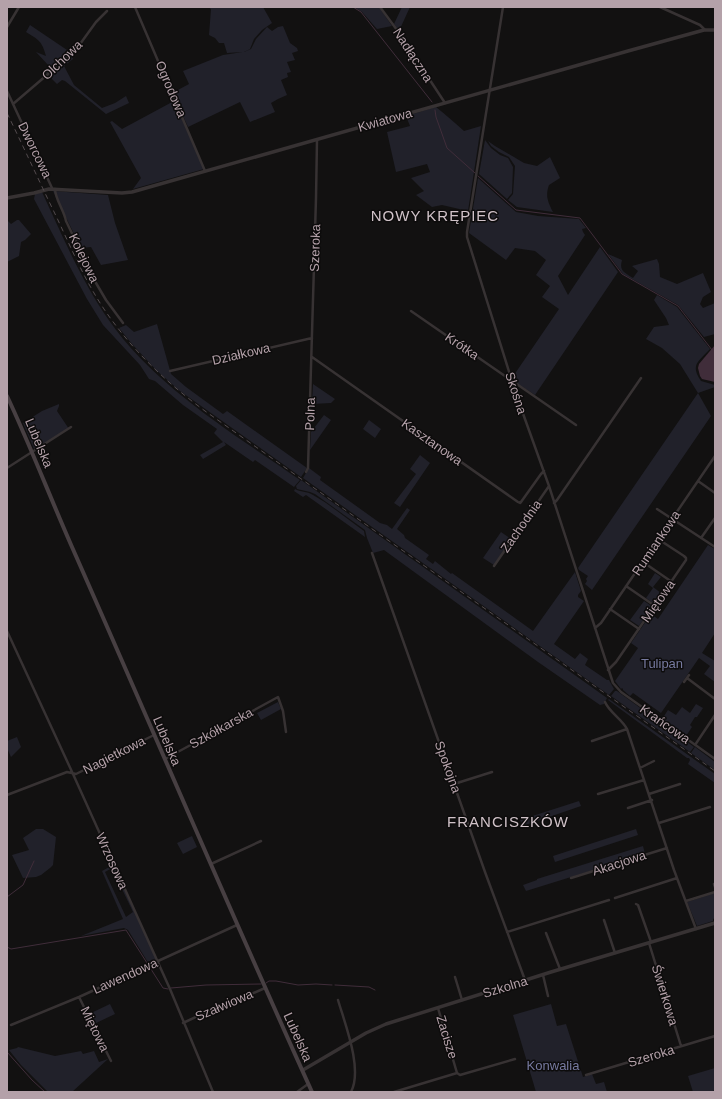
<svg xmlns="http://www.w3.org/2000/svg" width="722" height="1099" viewBox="0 0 722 1099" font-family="Helvetica,sans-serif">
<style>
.green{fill:#21212a;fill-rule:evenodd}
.water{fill:#402d3a}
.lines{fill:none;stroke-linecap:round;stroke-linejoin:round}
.stream{stroke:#402d3a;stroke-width:1}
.minor{stroke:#373233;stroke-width:2.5}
.tertiary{stroke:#373233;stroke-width:3.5}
.secondary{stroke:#473f42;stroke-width:4}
.rail{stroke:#524a4d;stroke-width:1;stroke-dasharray:5 4;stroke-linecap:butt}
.labels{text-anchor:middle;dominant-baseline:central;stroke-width:3;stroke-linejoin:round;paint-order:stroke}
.street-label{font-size:13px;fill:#b4a1a9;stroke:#0d0c0c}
.park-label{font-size:13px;fill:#777aa0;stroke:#0d0c0c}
.quarter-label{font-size:15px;letter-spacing:1px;fill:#d0c2c8;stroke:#0d0c0c}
</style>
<rect width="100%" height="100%" fill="#121111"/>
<path class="green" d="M208 7H263L272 23 262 30 254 39 250 49 244 52 251 49 256 39 267 27 272 31 278 27 283 26 290 43 297 48 298 51 292 53 295 60 287 62 291 72 287 73 288 77 281 80 287 95 278 99 271 103 275 112 250 122 240 102 188 127 174 96 176 91 189 84 183 71 223 55 243 52 227 53 224 43H219L215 38 209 35 211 9Z
M354 7H379L392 26 377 29 362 12Z
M402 7H410L399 31 394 24Z
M30 25 70 52 73 59 64 66 74 85 102 108 115 103 126 96 129 103 106 114 65 81 62 80 57 84 45 72 49 66 36 52 46 56C42 41 39 40 26 32Z
M174 101 204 169 133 189 141 178 110 122 112 121 122 129Z
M436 107C446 115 455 123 464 131L481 126 468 211 442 205 432 207 416 195 424 191 411 178 430 172 427 164 396 172 387 132 410 126 406 116Z
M485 140 491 148 500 155 508 158 513 167 512 193 507 199 479 174Z
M488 141 495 146 524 163 537 166 550 157 560 178 549 185C545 196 548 202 553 212L517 207 508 200 513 194 515 166 509 157 499 152 491 146Z
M478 178 516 212 538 216 579 219 586 228 582 229 583 232 585 235 558 276 568 295 600 247 618 272 535 395 515 382 514 375 559 309 542 297 550 286 536 275 546 260 535 251 515 248 506 260 469 233Z
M53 191 108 195 115 223 128 260 101 265 91 247 81 248Z
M42 192C62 235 81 280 108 319 155 387 233 433 300 480L294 487 255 460 253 462 224 442 226 445 203 459 200 455 223 442 214 433 217 429 183 405 155 381 149 379 140 365 103 325 87 299 34 199 35 194Z
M7 220 11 224 17 220H19L31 234 25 240 21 242 19 256 7 262Z
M608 254 622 260C619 271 624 272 633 278L638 271 632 266 657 259 659 264 660 277 677 284 703 273 711 292 703 297 700 304 703 308 715 303V334L704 337 678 305 623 274Z
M657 295 677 307 710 349C698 362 690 365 701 381L715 385V387L698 393 711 416 592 590 585 584 587 581 586 579 588 576 579 570 578 568 698 393 680 364 662 348 646 339 654 327 669 325 666 318 654 300Z
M157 324 171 374 186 387 223 414 227 411 307 468 301 477 180 391 157 371 132 344 119 328 126 325 134 332Z
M313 384 335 399 331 403 312 404Z
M59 404V406L57 411 69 429 34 449 23 423 42 411Z
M324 415 331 420 310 450 311 432Z
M369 420 381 429 375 438 363 429Z
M420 455 430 463 400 507 394 503 416 474 410 469Z
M309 468 321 477 320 480 380 523 387 525 392 529 407 508 410 510 397 529 404 535 405 538 429 555 426 559 433 564 435 561 451 574 452 573 533 631 575 572 581 591 578 595V597L584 601 554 644 575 659 580 653 588 659 585 665 607 680H609L614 689 609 695 303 478Z
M301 480 607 698 604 704 600 705 538 662 384 550 373 553 367 538 365 530 315 494 310 492 297 489 296 486Z
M295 489C300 492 307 491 313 495 331 505 347 519 364 531L365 537 306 495 303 497 294 491Z
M501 532 511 539 494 565 483 558Z
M708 545 715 549V633L702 653 715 661 714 668 715 669V682L704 674 710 666 699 658 661 713 633 693 630 696 623 690V689L622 688 621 689 615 681 638 648 631 643 651 614 658 619Z
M655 573 661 577 653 587 661 593 654 604 646 598 653 588 648 584Z
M644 601 653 607 639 626 630 620Z
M615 691H617L694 747 690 752 611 696Z
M609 699 715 774V783L688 764 690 760 689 758H687L608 700Z
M278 702 281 709 261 720 257 713Z
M696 704 703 708 697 717H695L690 725 692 727 686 736 684 733 662 719 668 710 676 715 682 707 690 713Z
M17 737 21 747 11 757 7 748V741Z
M695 747 715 762V770L691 753Z
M579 801 581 806 523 826 520 820Z
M36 829H43L56 837 53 865 50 868 41 875 36 877 23 878 12 855 29 850 23 838Z
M636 829 638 835 555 862 553 856Z
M192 836 197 847 183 854 177 843Z
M643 846 645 854 526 891 523 885 537 880V879Z
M113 865 157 961 149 964 128 930 124 928 81 936 123 919 102 871ZM112 868 133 912 126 917 105 872Z
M715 893V918L713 919V921L697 926 687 902Z
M110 1004 115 1014 94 1024 89 1014Z
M551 1004 557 1026 566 1024 583 1077 592 1074 596 1084 604 1082 607 1092H536L513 1015Z
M18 1047 55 1056 81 1051 83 1054 94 1051 99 1062 108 1059 72 1092H48L21 1065 9 1050 17 1048Z
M715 1068V1090L711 1092H693L688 1076Z"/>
<path class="water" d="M715 345V382L702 379 700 376 698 368 699 364Z"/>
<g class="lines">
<path class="stream" d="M353 7 361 12 432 102
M435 110 436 117 447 148 475 173
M478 176 516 210 580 218 622 274 678 306 712 350
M7 897 23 885 34 861
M7 947 11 949 126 930 163 988 168 989
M266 983 269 981H276L298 985 316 984 332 985
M335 985 369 987 375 990
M171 988 206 985 261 984
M7 1052 32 1080 45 1092"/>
<path class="minor" d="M135 7 205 171
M380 7 397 30 445 103
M503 7 467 232V237L516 394 549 486 613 683 621 692 715 759
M660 7 700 25 705 30
M7 27 19 7
M7 91 52 188
M13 104 75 51 96 22 107 11
M55 189C55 199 64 210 66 221L96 283 106 300 123 323
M411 311 576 425
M312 357 518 502 520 503 521 502 541 474 544 471
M170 371 312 338
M7 468 71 427
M306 472 308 468 316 198 317 140
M698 481 715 493
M554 503 557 500 641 378
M657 509 715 547
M701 538 715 518
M372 553 485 872 525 980
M643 562 672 582
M494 566 549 486
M626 586 655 606
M610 609 639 629
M595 628 601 623 715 456
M7 631 73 774 170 989 213 1092
M608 670 616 662 686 560V558L684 556 658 539
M687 678 715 699
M684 682 689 675
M605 702C609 712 622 719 627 729L674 870 696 929
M592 741 627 729
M695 745 715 715
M165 759 278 697 283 711 286 732
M640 768 654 761
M454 784 492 772
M598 794 644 780
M649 794 680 784
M7 795 67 772 76 774 154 735
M628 808 652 800
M659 823 710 807
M211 864 261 841
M571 878 667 848
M714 884 715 887
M615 898 677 878
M686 901 715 892
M636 904 638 905 651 942
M604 920 615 953
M507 932 609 900
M546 933 560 969
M649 943 681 1046
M543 975 548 996
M455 977 462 1000
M79 997 111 1061
M338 1000C345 1024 363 1069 351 1092
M183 1023 217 1007 224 1006 265 988
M11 1025 79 997 237 925
M457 1073 460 1075 515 1059
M586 1075 715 1036
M297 1092 308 1084
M394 1092 457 1073 438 1008"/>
<path class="tertiary" d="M7 198 34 193 49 189 122 193 132 192 628 51 704 30H715
M303 1070 366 1033 386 1024 551 972 715 923"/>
<path class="secondary" d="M7 396C30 445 50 497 72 547 152 728 230 911 312 1092"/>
<path class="rail" d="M7 113C24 148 40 183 57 218 72 250 86 283 106 312 133 351 167 383 205 411L715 771"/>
</g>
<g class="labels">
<g class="street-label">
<text transform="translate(413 55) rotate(57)">Nadłączna</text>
<text transform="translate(62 60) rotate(-44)">Olchowa</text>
<text transform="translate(171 89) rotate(67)">Ogrodowa</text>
<text transform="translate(385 120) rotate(-16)">Kwiatowa</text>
<text transform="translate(35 150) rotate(64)">Dworcowa</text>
<text transform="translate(315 248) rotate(-88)">Szeroka</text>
<text transform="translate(84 258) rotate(64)">Kolejowa</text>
<text transform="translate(462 346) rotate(34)">Krótka</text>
<text transform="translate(241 354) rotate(-13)">Działkowa</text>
<text transform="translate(516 393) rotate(72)">Skośna</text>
<text transform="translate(310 414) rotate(-88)">Polna</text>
<text transform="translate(432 442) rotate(35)">Kasztanowa</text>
<text transform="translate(39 443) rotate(67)">Lubelska</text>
<text transform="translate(521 526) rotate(-55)">Zachodnia</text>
<text transform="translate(656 543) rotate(-56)">Rumiankowa</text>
<text transform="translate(658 601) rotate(-55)">Miętowa</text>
<text transform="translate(665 724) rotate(35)">Krańcowa</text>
<text transform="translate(221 728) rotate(-29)">Szkółkarska</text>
<text transform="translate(167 741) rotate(67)">Lubelska</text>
<text transform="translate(114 755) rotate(-27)">Nagietkowa</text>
<text transform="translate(448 767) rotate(70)">Spokojna</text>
<text transform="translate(112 861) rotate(66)">Wrzosowa</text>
<text transform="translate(619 863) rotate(-18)">Akacjowa</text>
<text transform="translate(125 976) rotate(-24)">Lawendowa</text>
<text transform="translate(505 987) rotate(-17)">Szkolna</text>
<text transform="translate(665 995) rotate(73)">Świerkowa</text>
<text transform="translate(224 1005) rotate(-23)">Szałwiowa</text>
<text transform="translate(95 1029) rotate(64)">Miętowa</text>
<text transform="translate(298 1037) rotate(66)">Lubelska</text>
<text transform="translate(447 1037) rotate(73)">Zacisze</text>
<text transform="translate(651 1056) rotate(-17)">Szeroka</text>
</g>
<g class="park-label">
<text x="662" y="663">Tulipan</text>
<text x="553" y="1065">Konwalia</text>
</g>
<g class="quarter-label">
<text x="435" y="215">NOWY KRĘPIEC</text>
<text x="508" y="821">FRANCISZKÓW</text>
</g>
</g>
<rect width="722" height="1099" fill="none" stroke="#b4a1a9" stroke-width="16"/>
</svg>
